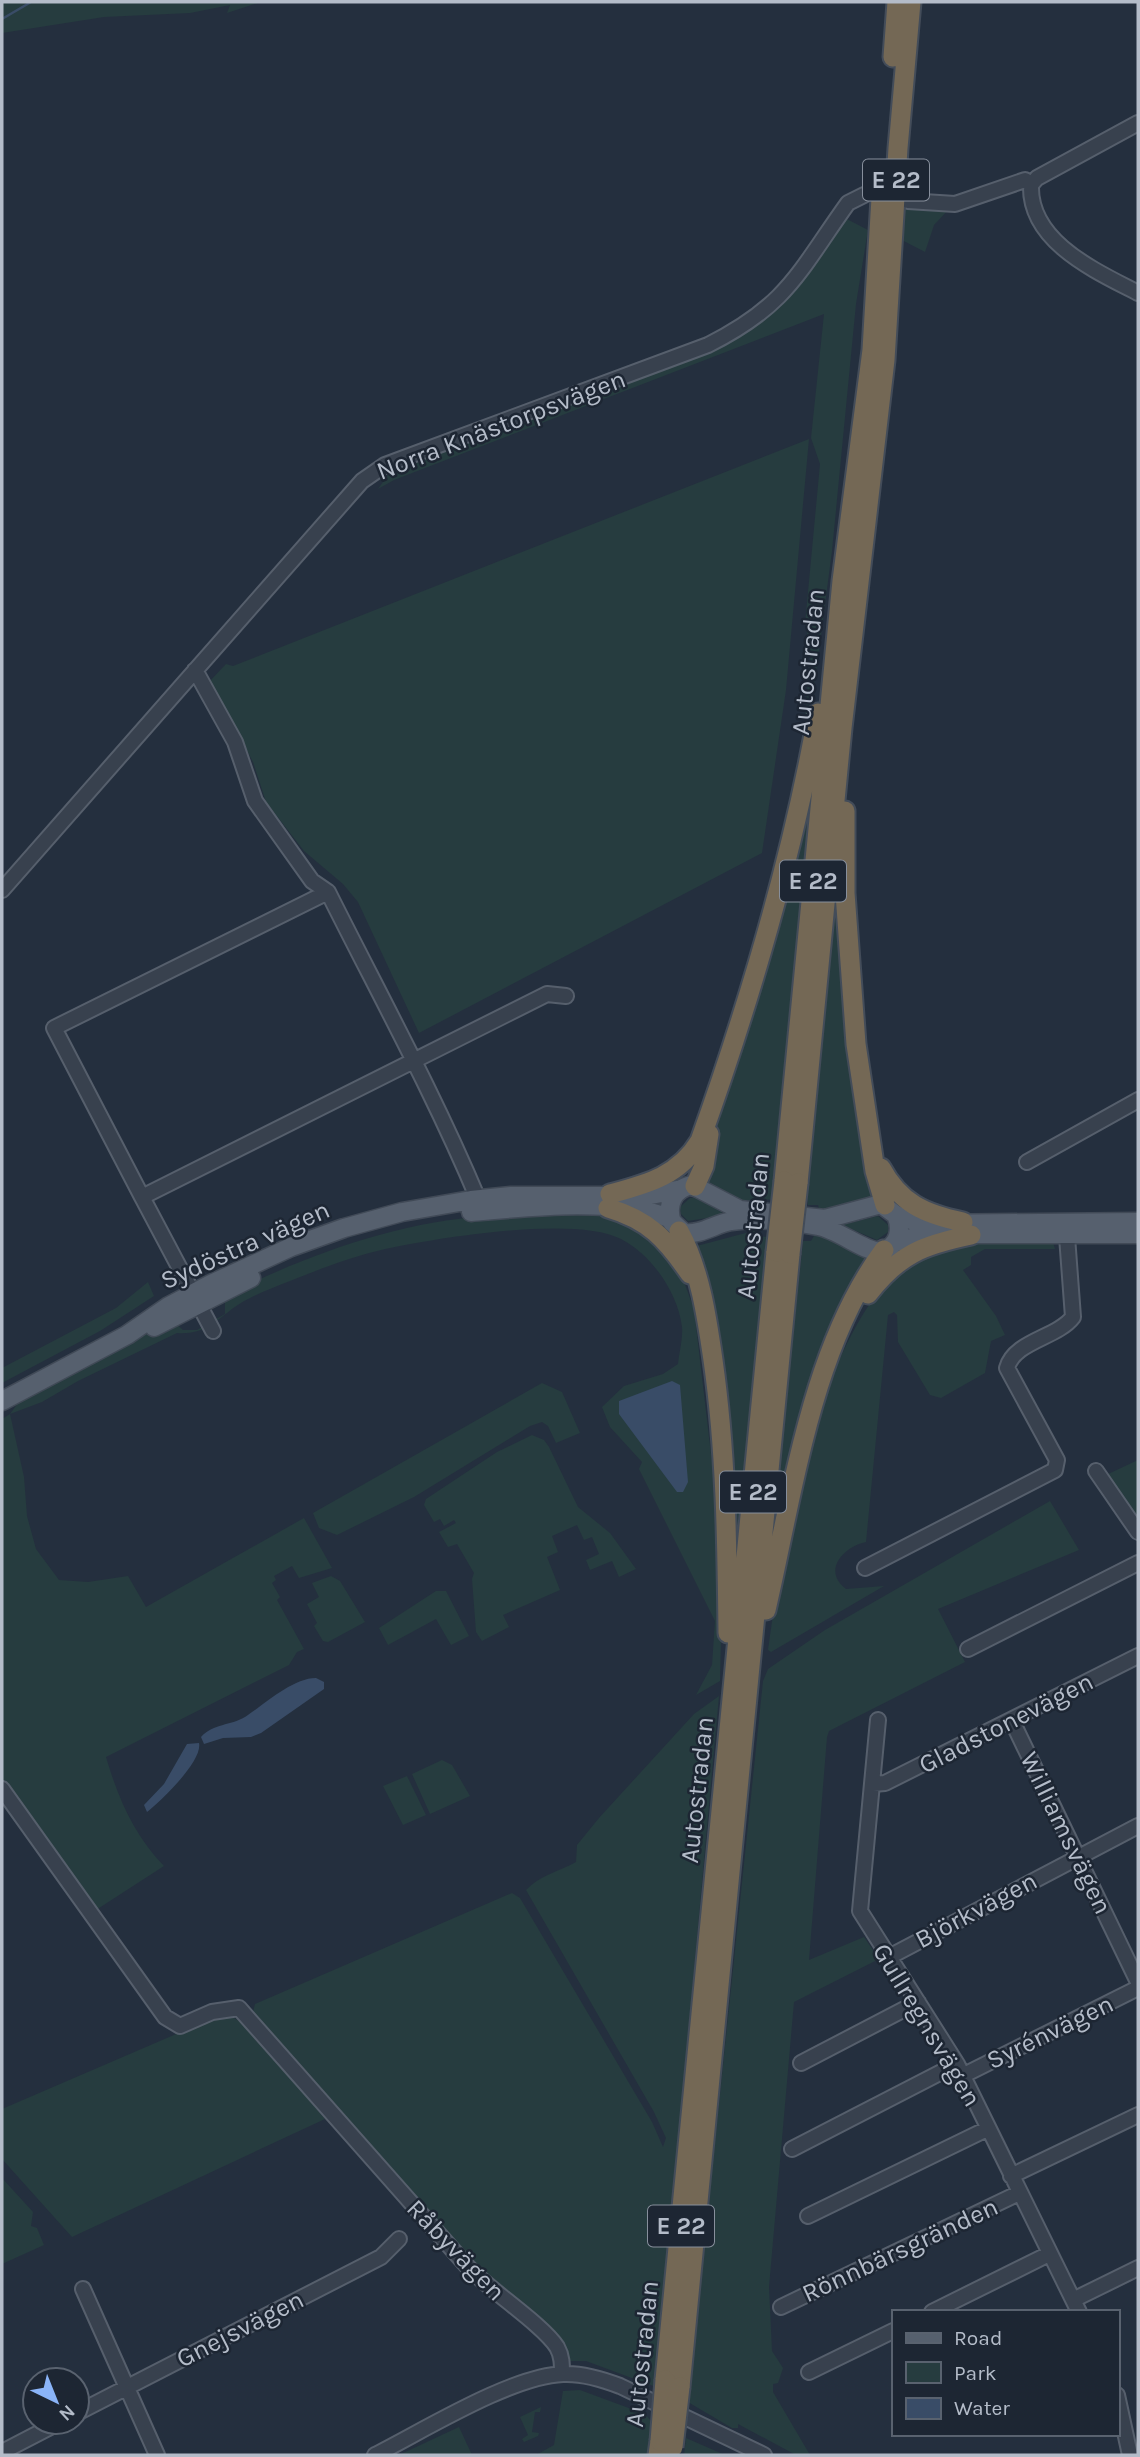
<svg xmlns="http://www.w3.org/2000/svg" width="1140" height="2457" viewBox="0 0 1140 2457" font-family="Karla,sans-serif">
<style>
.green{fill:#263c3f;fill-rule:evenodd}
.water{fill:#394c67}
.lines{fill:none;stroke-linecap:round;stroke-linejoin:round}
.stream{stroke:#394c67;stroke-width:2.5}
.minor-casing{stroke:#565f6c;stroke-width:18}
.major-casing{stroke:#414a57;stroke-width:21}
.highway-casing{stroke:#434c59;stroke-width:23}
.minor{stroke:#38414e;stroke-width:14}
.major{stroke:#56606e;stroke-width:18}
.highway{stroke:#746855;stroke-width:19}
.highway-bridge-casing{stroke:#434c59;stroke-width:23;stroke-linecap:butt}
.highway-bridge{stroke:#746855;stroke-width:19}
.labels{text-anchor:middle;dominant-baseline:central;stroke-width:5;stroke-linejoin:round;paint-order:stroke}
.shield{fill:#1d2633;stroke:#878f9c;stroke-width:2}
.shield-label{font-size:24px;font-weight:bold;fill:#b4bcc9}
.street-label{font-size:26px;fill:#b4bcc9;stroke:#1d2633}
</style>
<rect width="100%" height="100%" fill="#242f3e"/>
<path class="green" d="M2 2H261L227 13 230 5 190 13 104 17 2 33Z
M902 204 950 208 934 225 925 252 898 238Z
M843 217 868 230 856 304 832 551 805 757 803 734 811 652 805 624 820 464 811 438 824 314 394 480 378 489 395 465 741 333Z
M809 439 786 690 762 853 419 1033 358 902 343 884 304 851 266 802 253 762 210 681 226 664 233 666Z
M810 795 773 1200 761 1199 760 1203 743 1200 736 1204 704 1183 715 1128Z
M839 861 843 981 854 1106 876 1197 821 1214 818 1205H808L807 1195Z
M690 1198H698L726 1215 688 1221 681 1214 680 1207Z
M595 1213 633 1221 680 1271 694 1309 723 1556 720 1681 696 1695 712 1665 715 1621 639 1469 642 1462 610 1427 602 1407 624 1386 663 1374 678 1364C679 1353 683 1339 682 1327 678 1293 652 1255 621 1239 575 1215 437 1238 385 1249 354 1256 320 1269 290 1281 272 1288 248 1297 232 1309 214 1323 202 1335 177 1333L78 1381 42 1402 10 1414 24 1477 27 1516 36 1549 59 1580 88 1582 128 1576 146 1607 304 1518 332 1568 299 1578 292 1566 274 1576 276 1580 272 1583 280 1597 277 1600 304 1649 297 1652 289 1665 106 1757C118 1798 134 1835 164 1866L96 1910 2 1778V1419L10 1414 23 1396 173 1321 183 1330H197L225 1314V1299L237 1290C315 1252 400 1222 487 1216 523 1213 559 1214 595 1213ZM680 1385 679 1394 619 1401Z
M878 1216 888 1225V1232L877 1240 842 1225Z
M757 1230V1236L768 1237 738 1558 735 1557 693 1247Z
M826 1232 871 1257 770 1555 803 1241H811L814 1236Z
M974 1242H1053L1055 1249H985L971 1257V1265L963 1270 996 1316 1005 1335 991 1341 985 1373 941 1398 930 1395 898 1342 897 1315 894 1312 888 1315 866 1542C845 1546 821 1570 846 1589L884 1586 771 1652 768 1650C783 1541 819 1332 908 1261 920 1252 958 1246 974 1242Z
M148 1282 154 1296 100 1331 2 1383V1368L116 1308Z
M542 1383 562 1392 580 1433 556 1443 548 1426 542 1422 530 1426 414 1497 337 1535 319 1528 313 1513Z
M532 1435 544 1440 549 1447 578 1507 610 1533 636 1569 619 1577 612 1561 590 1570 586 1560 599 1554 592 1537 584 1540 577 1525 552 1536 558 1552 547 1557 560 1590 503 1615 509 1627 482 1641 476 1632 472 1579 474 1573 457 1544 448 1547 439 1532 456 1523 454 1520 444 1526 440 1519 434 1522 424 1505 426 1499 497 1452Z
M1138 1460V1522L1106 1475Z
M1050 1501 1079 1550 938 1609 965 1662 829 1731 827 1737 809 1960 864 1937 879 1959 794 2002 769 2287 772 2351 783 2368 778 2383 773 2384V2392L810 2455H796L738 2424V2428H732L688 2402 763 1681 768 1669 825 1630Z
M331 1576 340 1581 365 1622 328 1642 323 1641 314 1626 317 1623 307 1604 319 1597 312 1583Z
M436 1591H446L469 1636 451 1645 436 1619 388 1645 379 1628Z
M719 1696 656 2387 586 2361H566L565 2348 558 2335 486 2279 252 2016 255 2004 512 1893 520 1898 652 2122 663 2147 666 2138 654 2112 526 1890C540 1875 558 1872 576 1862L577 1845 599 1818 694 1714Z
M442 1760 452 1765 470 1796 430 1814 412 1774Z
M407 1776 426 1815 403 1825 383 1786Z
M229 2015 247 2026 325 2119 72 2237 2 2159V2109L218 2016Z
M2 2178 33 2212 31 2226 37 2228 44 2245 2 2264Z
M580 2390 645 2414 652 2422 648 2455H536L554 2445 563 2391Z
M541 2407 540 2412H535L532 2432 539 2433 538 2436 524 2442 522 2439 528 2435 520 2417Z
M459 2427 472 2455H399Z
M686 2438 725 2455H684Z"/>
<path class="water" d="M672 1381 680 1385 688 1482 683 1492H677L619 1414V1401Z
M316 1678 324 1682V1689L261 1733 251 1737 223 1738 204 1744 201 1737C214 1723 230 1726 245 1717 264 1705 292 1678 316 1678Z
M199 1743C203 1761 161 1801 147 1812L144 1805 164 1784 187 1744Z"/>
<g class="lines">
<path class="stream" d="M2 19 31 2"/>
<g class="minor-casing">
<path id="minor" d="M1031 185C1029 242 1096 271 1138 293
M1031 185 1037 178 1138 123
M908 201 955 204 1025 180 1031 185
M195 670 235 742 255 801 312 881 328 892
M2 890 362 481 385 465 708 345C788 305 799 271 848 203L864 195
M1027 1162 1138 1100
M142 1197 213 1331
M478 1199C434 1094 379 994 328 892L54 1028 142 1197 547 994 566 996
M1096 1471 1138 1532
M865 1568 1055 1470 1057 1460 1007 1368C1014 1341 1057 1338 1073 1317L1066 1223
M968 1649 1138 1563
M878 1720 860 1911 957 2064 1079 2312
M1012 1721 1138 1982
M873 1784 885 1783 1138 1656
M2 1789 165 2017 180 2026 212 2012 239 2008 467 2266C489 2290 542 2324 557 2347 562 2356 562 2364 562 2374
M889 1957 1138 1826
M801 2063 918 2002
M962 2076 1138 1988
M792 2149 957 2064
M1011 2176 1138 2115
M808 2216 987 2129
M83 2289 157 2455
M1073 2300 1138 2268
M781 2307 1019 2193
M932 2312 1049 2254
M809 2372 893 2331
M1117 2395 1130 2455
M77 2413 381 2257 399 2239
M2 2452 60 2422
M375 2455C423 2431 511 2376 563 2374 582 2373 602 2379 620 2386L764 2455"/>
</g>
<g class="major-casing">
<path id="major" d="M692 1185 740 1210 825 1219 881 1204 896 1215C902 1229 899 1246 883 1251 868 1255 840 1230 818 1226 791 1221 758 1217 731 1221 715 1224 701 1235 684 1233L672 1222C666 1205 673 1189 692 1185Z
M471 1212C525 1207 621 1197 671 1219
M896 1215 923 1224 1138 1222
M894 1243 924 1234H1138
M154 1327 251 1278
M2 1401 127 1335 169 1306 211 1284 291 1247 344 1228 402 1212 471 1200 511 1196H646L682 1189"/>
</g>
<g class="highway-casing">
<path id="highway" d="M893 57 897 2
M845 811V893L856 1044 875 1171 885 1205
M881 1168C900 1203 924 1214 963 1222
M784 1181 842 581 872 350 881 198
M798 1183 842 728 885 360 898 148 911 2
M695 1186 704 1166 709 1134
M610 1194C647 1184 679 1176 700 1141 750 1001 792 859 818 713
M608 1208C649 1220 666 1239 690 1274
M679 1231C700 1269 707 1318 713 1360 726 1451 727 1541 728 1633
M868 1294C899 1254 923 1245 971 1235
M766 1610C793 1494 811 1348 884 1250
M665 2380 776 1252
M680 2387 790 1254
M658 2455 660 2441"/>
</g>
<use href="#minor" class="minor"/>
<use href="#major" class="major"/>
<use href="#highway" class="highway"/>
<g class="highway-bridge-casing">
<path id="highway-bridge" d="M776 1252 784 1181
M790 1254 798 1183
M660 2441 665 2380
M673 2447 680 2387"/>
</g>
<use href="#highway-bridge" class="highway-bridge"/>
</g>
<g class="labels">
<g class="shield">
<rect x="863" y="159.5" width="66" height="41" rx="5"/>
<rect x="780" y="860.5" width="66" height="41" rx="5"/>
<rect x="720" y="1471.5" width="66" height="41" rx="5"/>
<rect x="648" y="2205.5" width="66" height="41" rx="5"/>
</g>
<g class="shield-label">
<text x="896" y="180">E 22</text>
<text x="813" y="881">E 22</text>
<text x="753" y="1492">E 22</text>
<text x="681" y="2226">E 22</text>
</g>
<g class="street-label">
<text transform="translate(501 425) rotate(-21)">Norra Knästorpsvägen</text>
<text transform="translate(808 662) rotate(-84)">Autostradan</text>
<text transform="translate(753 1226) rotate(-84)">Autostradan</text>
<text transform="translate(245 1245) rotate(-24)">Sydöstra vägen</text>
<text transform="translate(1006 1723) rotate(-27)">Gladstonevägen</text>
<text transform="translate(697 1790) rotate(-84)">Autostradan</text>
<text transform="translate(1066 1833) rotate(64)">Williamsvägen</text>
<text transform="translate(976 1910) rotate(-28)">Björkvägen</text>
<text transform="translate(927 2025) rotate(59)">Gullregnsvägen</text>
<text transform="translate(1050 2032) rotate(-26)">Syrénvägen</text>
<text transform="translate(456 2250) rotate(46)">Råbyvägen</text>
<text transform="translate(900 2250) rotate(-25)">Rönnbärsgränden</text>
<text transform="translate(240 2329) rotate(-27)">Gnejsvägen</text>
<text transform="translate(642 2354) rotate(-84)">Autostradan</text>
</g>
</g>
<rect width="1140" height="2457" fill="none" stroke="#b4bcc9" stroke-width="7"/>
<rect x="892" y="2310" width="228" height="126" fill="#1d2633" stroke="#59626f" stroke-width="2"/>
<rect x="906" y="2333" width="35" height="10" fill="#56606e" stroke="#59626f" stroke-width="2"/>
<text x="954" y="2345" font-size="21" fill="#b4bcc9">Road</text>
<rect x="906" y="2362" width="35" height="21" fill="#263c3f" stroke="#59626f" stroke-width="2"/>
<text x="954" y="2380" font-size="21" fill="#b4bcc9">Park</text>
<rect x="906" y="2398" width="35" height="21" fill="#394c67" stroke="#59626f" stroke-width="2"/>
<text x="954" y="2415" font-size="21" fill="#b4bcc9">Water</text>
<g transform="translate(56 2401) rotate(137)"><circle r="33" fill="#1d2633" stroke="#59626f" stroke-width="2"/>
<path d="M0-5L12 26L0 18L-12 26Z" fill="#8ab4f8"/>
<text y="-10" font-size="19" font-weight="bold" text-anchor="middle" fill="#b4bcc9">N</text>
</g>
</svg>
